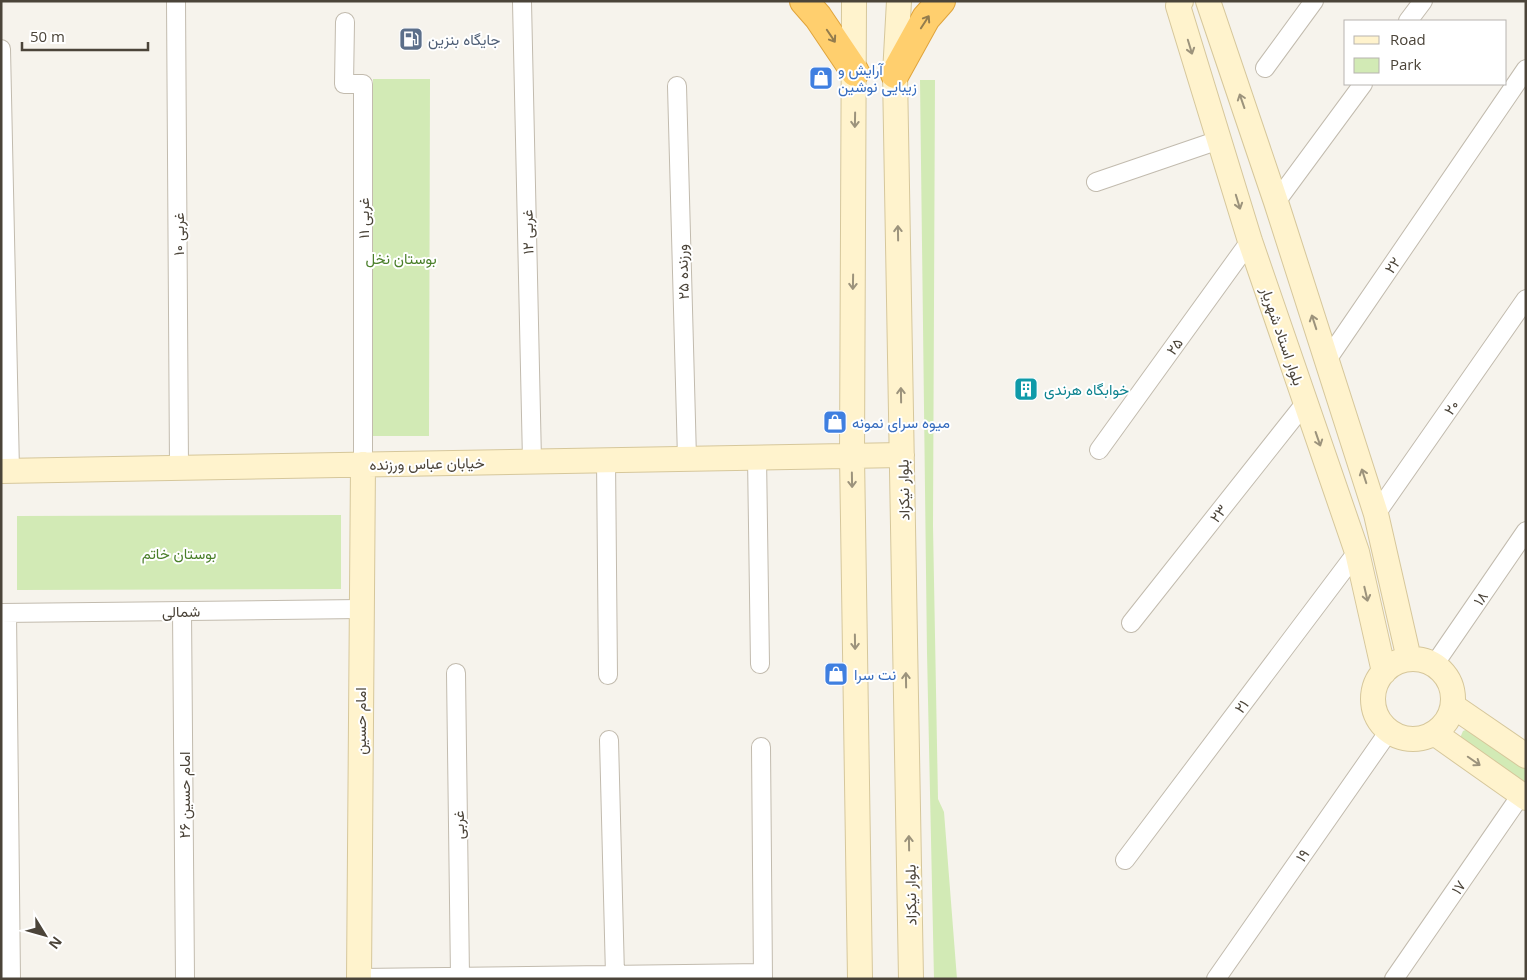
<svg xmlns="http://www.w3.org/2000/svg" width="1527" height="980" viewBox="0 0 1527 980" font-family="'Open Sans',Vazirmatn,sans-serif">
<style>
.green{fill:#d2eab5}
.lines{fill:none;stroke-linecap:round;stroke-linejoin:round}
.street-casing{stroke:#c2bbae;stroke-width:20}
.secondary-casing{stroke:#d6c79b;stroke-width:26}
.highway-casing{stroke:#e0a43c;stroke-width:30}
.street{stroke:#fff;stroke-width:18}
.secondary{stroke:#fff3cd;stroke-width:24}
.highway{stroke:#ffcf6e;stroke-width:28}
.oneway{stroke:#937c4e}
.oneway2{stroke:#9c937c}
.labels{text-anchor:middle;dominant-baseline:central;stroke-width:4;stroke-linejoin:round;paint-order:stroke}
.service-label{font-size:15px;fill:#4e5e75;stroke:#fff;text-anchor:start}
.shop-label{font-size:15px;fill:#366cbe;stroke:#fff;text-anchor:start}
.street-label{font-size:15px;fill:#4b4439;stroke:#fff}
.park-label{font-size:15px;fill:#4a7f2a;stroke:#fff}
.culture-label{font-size:15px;fill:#0d838f;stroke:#fff;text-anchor:start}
</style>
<rect width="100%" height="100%" fill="#f6f3ec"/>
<path class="green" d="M373 79H430L429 436H373Z
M920 80H935L933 526 938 799 944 812 957 979H934L927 653Z
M341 515V589L17 590V516Z
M1473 727 1526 764V783L1460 738 1463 731Z"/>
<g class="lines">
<g class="street-casing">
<path id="street" d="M176 1 179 467
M522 2 532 461
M1408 21 1423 1
M345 22 344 84H363V464
M1 49 10 471
M1265 68 1314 1
M677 86 687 458
M1096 182 1219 140
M1276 202 1363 84
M1327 360 1526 69
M1099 450 1250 241
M757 456 760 664
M606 459 608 675
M1376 514 1526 299
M182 611 185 979
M1 613 361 609
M7 613 11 979
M1131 623 1306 402
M1434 665 1526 531
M456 673 460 977
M609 740 615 975
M761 747 763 979
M1125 860 1357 552
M359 978 763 973
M1216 979 1389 731
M1394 979 1521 795"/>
</g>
<g class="secondary-casing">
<path id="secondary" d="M854 1 852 455 860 979
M899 1 895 74 911 979
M1181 1 1178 6 1250 241 1357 552 1384 672
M1208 1 1276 202 1376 514 1409 659
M1 471 902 455
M1373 699a40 40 0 1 1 80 0a40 40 0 1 1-80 0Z
M1453 706 1526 756
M1434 733 1526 798
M359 979 363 464"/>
</g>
<g class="highway-casing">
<path id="highway" d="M804 1 818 17 855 72
M895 74 926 18 941 1"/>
</g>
<use href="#street" class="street"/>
<use href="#secondary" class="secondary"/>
<use href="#highway" class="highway"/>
</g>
<defs><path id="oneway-shaft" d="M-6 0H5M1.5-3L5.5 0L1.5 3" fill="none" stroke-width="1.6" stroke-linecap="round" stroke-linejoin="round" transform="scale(1.25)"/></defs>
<g class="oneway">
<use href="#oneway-shaft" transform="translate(925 22) rotate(-57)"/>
<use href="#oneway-shaft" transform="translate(831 36) rotate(56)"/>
</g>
<g class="oneway2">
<use href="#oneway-shaft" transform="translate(1190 47) rotate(73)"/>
<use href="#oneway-shaft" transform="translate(1242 101) rotate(-109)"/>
<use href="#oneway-shaft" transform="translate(855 120) rotate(91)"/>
<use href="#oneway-shaft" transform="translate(1238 202) rotate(73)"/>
<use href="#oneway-shaft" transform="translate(898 233) rotate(-91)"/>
<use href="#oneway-shaft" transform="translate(853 282) rotate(91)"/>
<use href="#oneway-shaft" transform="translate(1314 322) rotate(-108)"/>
<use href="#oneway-shaft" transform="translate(901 395) rotate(-91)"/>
<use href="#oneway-shaft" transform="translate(1318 439) rotate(71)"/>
<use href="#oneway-shaft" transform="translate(1364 476) rotate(-108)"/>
<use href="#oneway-shaft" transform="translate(852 480) rotate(89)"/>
<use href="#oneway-shaft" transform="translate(1366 594) rotate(77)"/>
<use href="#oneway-shaft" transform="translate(855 642) rotate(89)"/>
<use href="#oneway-shaft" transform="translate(906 680) rotate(-91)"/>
<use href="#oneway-shaft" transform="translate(1474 761) rotate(35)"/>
<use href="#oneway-shaft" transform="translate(909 843) rotate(-91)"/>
</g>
<defs>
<g id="fuel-square" transform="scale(1.25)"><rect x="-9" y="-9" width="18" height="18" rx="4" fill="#5c6f8a" stroke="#fff"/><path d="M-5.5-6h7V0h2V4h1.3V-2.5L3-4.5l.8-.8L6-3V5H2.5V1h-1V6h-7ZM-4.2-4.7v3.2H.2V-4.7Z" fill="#fff"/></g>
<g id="shop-square" transform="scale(1.25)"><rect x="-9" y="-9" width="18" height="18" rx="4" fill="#3f7fe0" stroke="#fff"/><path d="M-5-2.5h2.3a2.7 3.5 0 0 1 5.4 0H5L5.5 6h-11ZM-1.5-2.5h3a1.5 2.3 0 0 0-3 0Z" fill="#fff"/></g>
<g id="building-square" transform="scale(1.25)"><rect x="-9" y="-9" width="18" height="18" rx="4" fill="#0f9aa8" stroke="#fff"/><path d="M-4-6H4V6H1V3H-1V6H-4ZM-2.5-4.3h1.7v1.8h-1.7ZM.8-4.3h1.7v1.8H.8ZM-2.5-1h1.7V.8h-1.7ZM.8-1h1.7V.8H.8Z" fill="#fff"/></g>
</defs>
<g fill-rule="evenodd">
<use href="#fuel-square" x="411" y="39"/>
<use href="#shop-square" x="821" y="78"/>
<use href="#building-square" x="1026" y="389"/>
<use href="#shop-square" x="835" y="422"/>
<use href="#shop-square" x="836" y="674"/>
</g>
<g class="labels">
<g class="service-label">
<text x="428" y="39">جایگاه بنزین</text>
</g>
<g class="shop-label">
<text x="838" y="69">آرایش و<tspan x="838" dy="17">زیبایی نوشین</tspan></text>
<text x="852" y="422">میوه سرای نمونه</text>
<text x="854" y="674">نت سرا</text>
</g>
<g class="street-label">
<text transform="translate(363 218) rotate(-90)">غربی ۱۱</text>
<text transform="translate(527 232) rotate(-91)">غربی ۱۲</text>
<text transform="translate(178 234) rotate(-90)">غربی ۱۰</text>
<text transform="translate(1392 265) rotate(-56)">۲۲</text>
<text transform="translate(682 272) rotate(-92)">ورزنده ۲۵</text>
<text transform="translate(1283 336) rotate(71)">بلوار استاد شهریار</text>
<text transform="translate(1174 346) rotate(-54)">۲۵</text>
<text transform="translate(1451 407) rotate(-55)">۲۰</text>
<text transform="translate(427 463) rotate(-1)">خیابان عباس ورزنده</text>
<text transform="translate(903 490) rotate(-91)">بلوار نیکزاد</text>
<text transform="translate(1218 513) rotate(-52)">۲۳</text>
<text transform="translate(1480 598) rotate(-56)">۱۸</text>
<text transform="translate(181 611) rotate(-1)">شمالی</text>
<text transform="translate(1241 706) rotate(-53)">۲۱</text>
<text transform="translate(360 721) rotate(-90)">امام حسین</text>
<text transform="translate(184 795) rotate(-90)">امام حسین ۲۶</text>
<text transform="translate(458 825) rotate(-91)">غربی</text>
<text transform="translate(1302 855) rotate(-55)">۱۹</text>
<text transform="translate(1458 887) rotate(-55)">۱۷</text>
<text transform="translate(910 895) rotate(-91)">بلوار نیکزاد</text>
</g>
<g class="park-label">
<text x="401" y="258">بوستان نخل</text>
<text x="179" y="553">بوستان خاتم</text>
</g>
<g class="culture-label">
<text x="1044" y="389">خوابگاه هرندی</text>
</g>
</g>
<rect width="1527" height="980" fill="none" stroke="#4b4439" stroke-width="5"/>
<rect x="1344" y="20" width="162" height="65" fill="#ffffff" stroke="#b7b4b0"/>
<rect x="1354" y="36" width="25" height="8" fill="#fff3cd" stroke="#b7b4b0"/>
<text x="1390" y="45" font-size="15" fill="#4b4439">Road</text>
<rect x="1354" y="58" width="25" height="15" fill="#d2eab5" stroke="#b7b4b0"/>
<text x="1390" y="70" font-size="15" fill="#4b4439">Park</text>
<g transform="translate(45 935) rotate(127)" stroke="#ffffff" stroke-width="4" paint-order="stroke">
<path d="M0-4L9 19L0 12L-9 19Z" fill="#4b4439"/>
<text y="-8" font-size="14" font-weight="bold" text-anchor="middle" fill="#4b4439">N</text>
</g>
<path d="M22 42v8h126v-8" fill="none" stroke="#4b4439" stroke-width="2.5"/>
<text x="30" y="42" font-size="15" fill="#4b4439" stroke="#ffffff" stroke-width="4" paint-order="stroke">50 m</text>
</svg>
